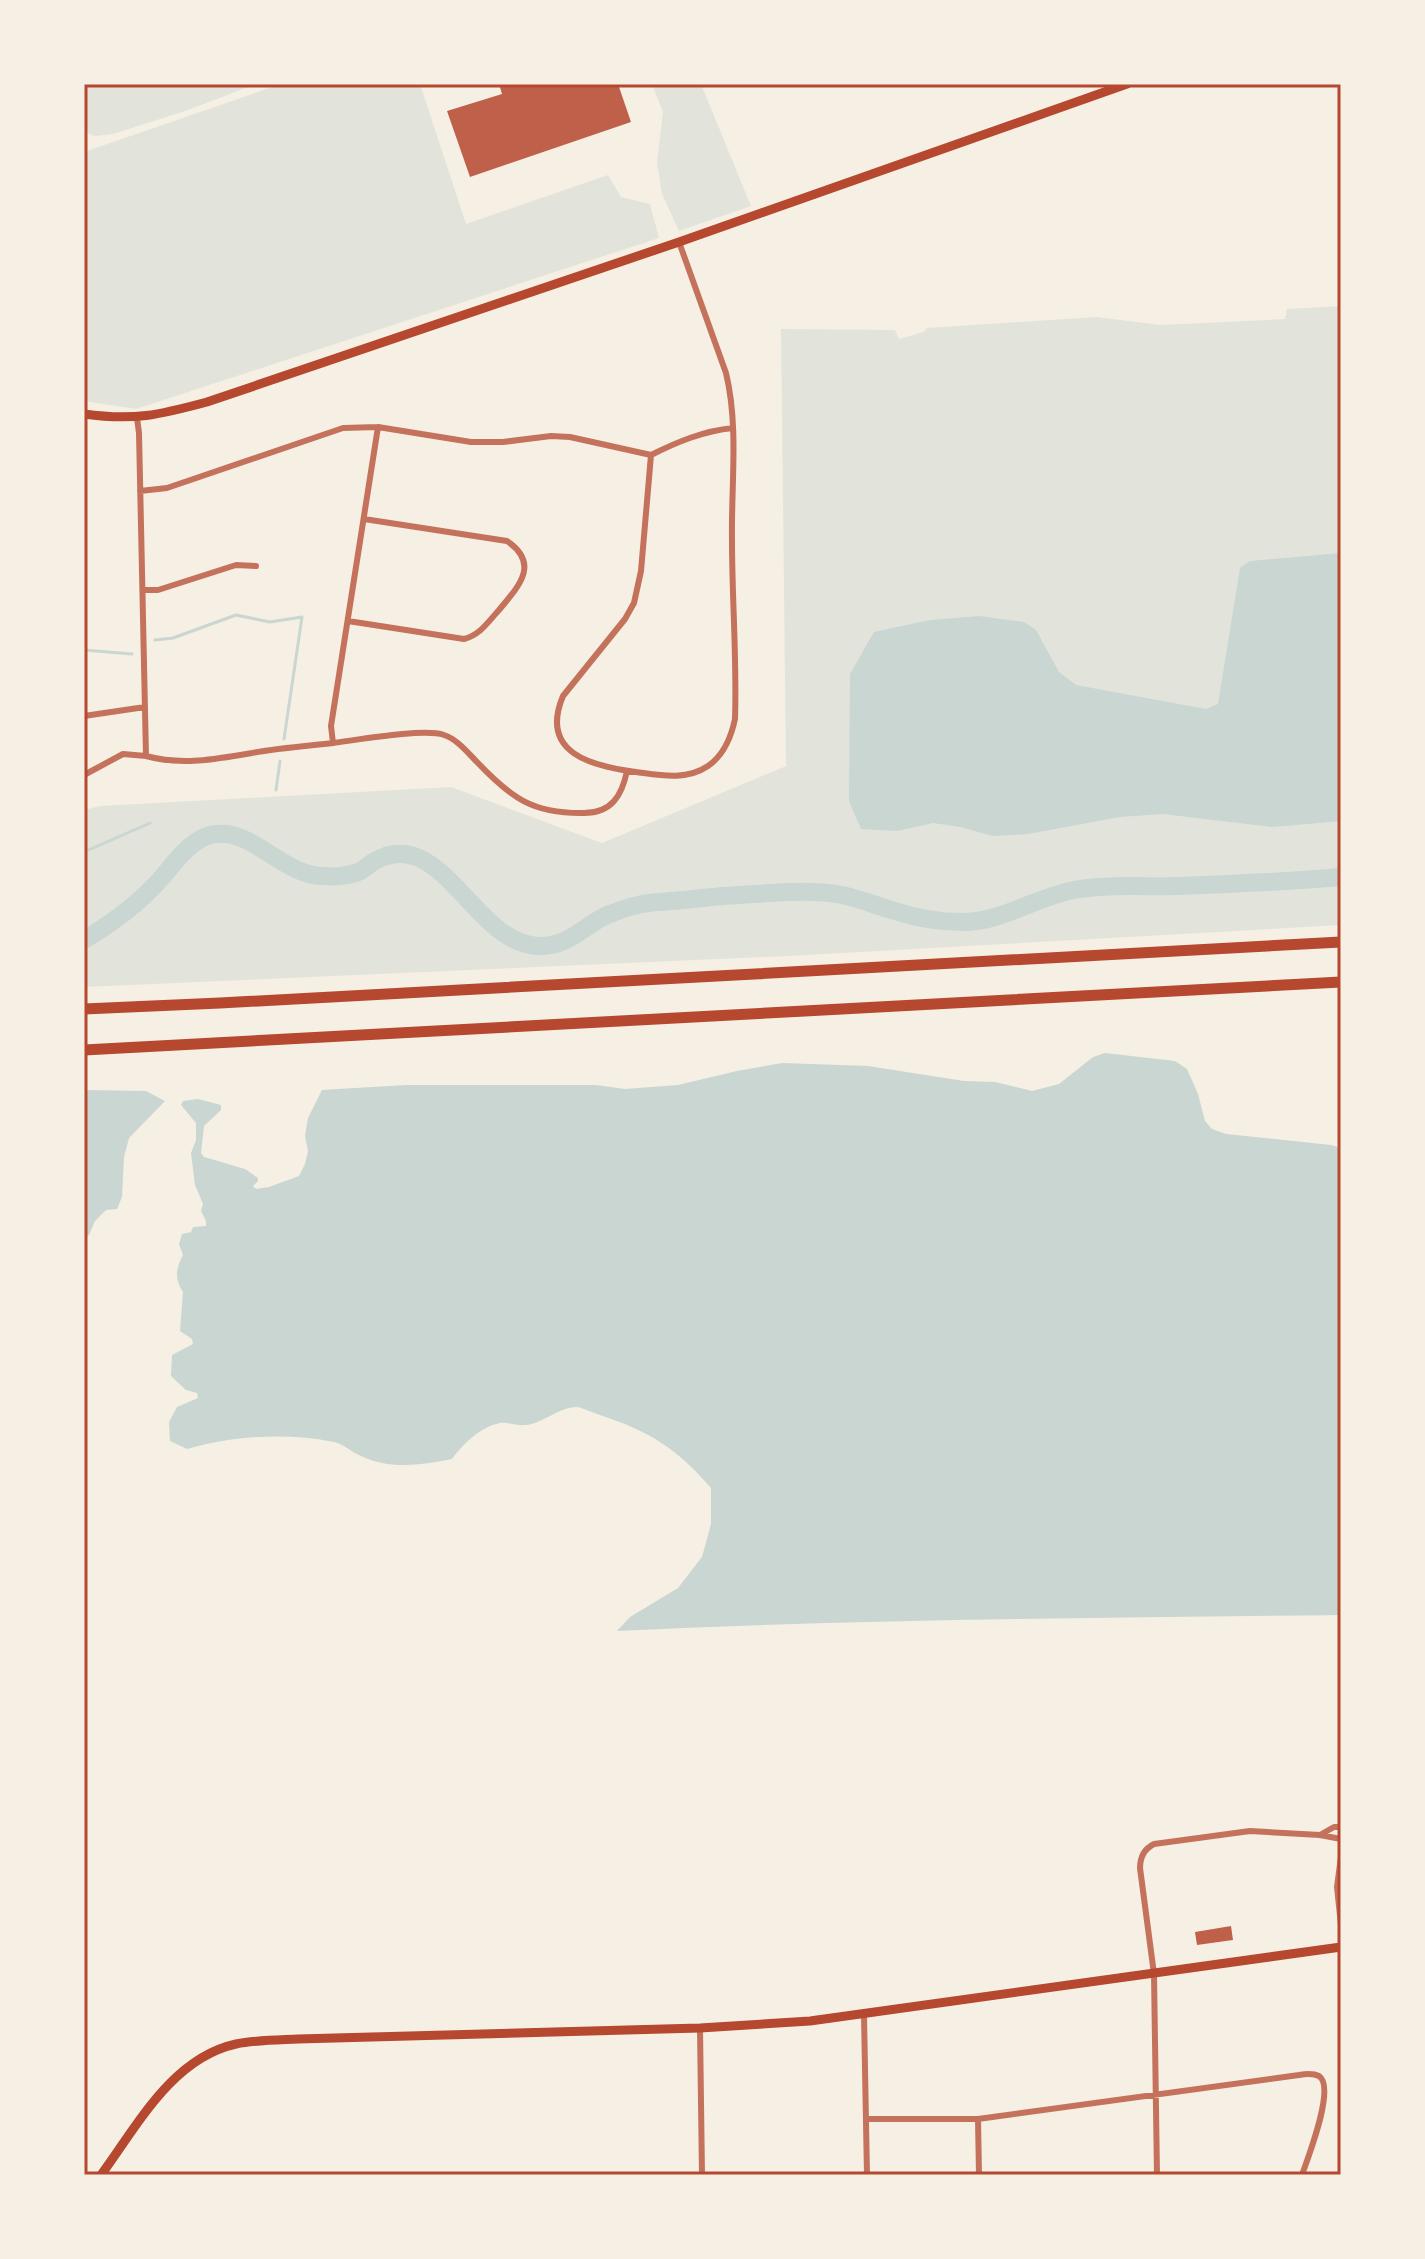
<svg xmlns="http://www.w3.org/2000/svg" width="1425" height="2259" viewBox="0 0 1425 2259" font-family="'Alegreya Sans',sans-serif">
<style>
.green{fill:#e2e4dc}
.water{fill:#c9d6d2}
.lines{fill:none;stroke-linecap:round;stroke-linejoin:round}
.stream{stroke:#c9d6d2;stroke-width:3}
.river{stroke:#c9d6d2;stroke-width:18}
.building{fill:#bf614a}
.minor{stroke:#c5725c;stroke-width:6}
.secondary{stroke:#b5482f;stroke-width:9}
.motorway{stroke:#b5482f;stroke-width:11}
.neatline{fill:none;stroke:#b5482f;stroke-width:3}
</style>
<rect width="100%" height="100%" fill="#f6efe4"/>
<path class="green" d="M84 84H256L188 110 113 134 95 136 84 132Z
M281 84H420L466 224 608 175 621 197 650 204 659 238 136 409 84 401V152Z
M652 84H701L751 206 679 231 662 194 657 163 663 112Z
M1341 306V925L789 956 84 987V810L100 806 451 787 602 843 786 766 781 329 895 330 899 339 924 332 927 328 1096 317 1161 325 1285 319 1287 309Z"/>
<path class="water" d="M1341 553V821L1273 827 1163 814 1120 817 1028 834 993 836 960 827 933 823 897 831 861 829 849 801 850 674 874 632 930 620 979 616 1024 622 1036 630 1059 672 1076 685 1206 709 1218 704 1240 568 1250 561Z
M1105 1053 1175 1061 1187 1069 1198 1094 1205 1121 1212 1129 1226 1134 1331 1145 1341 1148V1615C1100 1618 858 1619 617 1631L630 1617 678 1588 702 1557 711 1524V1488C676 1448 651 1432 600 1415 593 1413 584 1408 577 1407 558 1407 543 1424 525 1425 517 1426 508 1422 500 1423 480 1427 463 1444 452 1459 421 1465 390 1470 361 1456 351 1452 344 1444 334 1442 286 1432 233 1436 187 1449L170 1441 169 1422 177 1407 198 1398 197 1393 186 1390 171 1376 172 1355 193 1344 192 1339 180 1331 183 1292C174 1279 176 1268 183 1255L179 1244 182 1234 191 1232 193 1227 206 1226V1221L201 1211 203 1204 195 1185 191 1153 196 1140V1123L181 1105 183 1101 198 1099 221 1105V1110L204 1126 201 1153 204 1157 245 1169 258 1178V1181L253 1186 256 1189 269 1187 299 1176 305 1164 308 1151 305 1136 308 1118 322 1090 406 1085H596L625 1089 678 1085 737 1071 782 1063 868 1066 964 1081 995 1082 1032 1091 1059 1084 1093 1057Z
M84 1090 146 1091 165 1101 129 1138 124 1157 122 1197 117 1209 106 1210 95 1221 89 1235 84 1239Z"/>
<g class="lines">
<path class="stream" d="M155 640 173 638 236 615 270 622 302 617 284 739
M84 650 132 654
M276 790 280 761
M84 852 150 823"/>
<path class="river" d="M84 940C109 925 134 907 154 886 172 868 189 837 216 834 252 829 283 875 322 876 333 877 345 876 356 873 363 871 367 866 373 862 388 853 403 851 419 858 461 877 488 943 538 946 568 947 581 928 605 916 615 912 627 907 638 905 648 902 661 902 672 901 694 899 717 896 740 895 773 893 810 889 842 895 861 899 877 906 895 911 916 918 940 922 963 922 1002 922 1036 897 1074 890 1107 884 1143 887 1177 886 1232 884 1286 882 1341 877"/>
</g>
<path class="building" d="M499 84H618L631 122 470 177 447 111 502 94Z
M1231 1926 1233 1940 1197 1945 1195 1932Z"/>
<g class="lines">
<path class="minor" d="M679 242 726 373C739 427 731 485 732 540 732 600 737 660 735 719 731 738 724 755 708 766 686 781 659 775 636 772 591 766 539 753 563 696L625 619 634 603 641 571 651 455C677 442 703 431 733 428
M137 418 139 433 146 756C183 766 215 759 252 753 278 748 306 746 333 743
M140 491 167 488 343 428 378 427
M143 590H158L236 565 256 566
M348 621 464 639C480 635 488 622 499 610 518 587 541 564 507 541L364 519
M84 716 145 707
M627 771C622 795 612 813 584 813 533 814 511 798 477 762 468 753 457 739 444 735 424 728 357 740 333 743L331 726 378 427 471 442H503L551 436 570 437 651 455
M84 775 123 754 146 756
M1320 1835 1334 1827H1341
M1341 1857 1337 1887 1341 1925
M864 2015 867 2175
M700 2028 702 2175
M866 2119H978L1299 2075C1305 2074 1313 2073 1319 2076 1336 2087 1308 2157 1302 2175
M978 2119 979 2175
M1157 2175 1154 1974 1140 1868C1140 1857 1144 1849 1154 1844L1250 1831 1320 1835 1341 1839"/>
<path class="secondary" d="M84 414C134 421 159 415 207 402L679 242 1127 84
M101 2175C137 2126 172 2058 236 2044 256 2040 277 2040 298 2039L700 2028 810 2021 1341 1947"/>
<path class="motorway" d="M84 1009 220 1003 1341 942
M84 1050 1341 982"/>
</g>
<rect width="1425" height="2259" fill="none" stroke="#f6efe4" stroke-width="172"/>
<rect x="86" y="86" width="1253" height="2087" class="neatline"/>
</svg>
